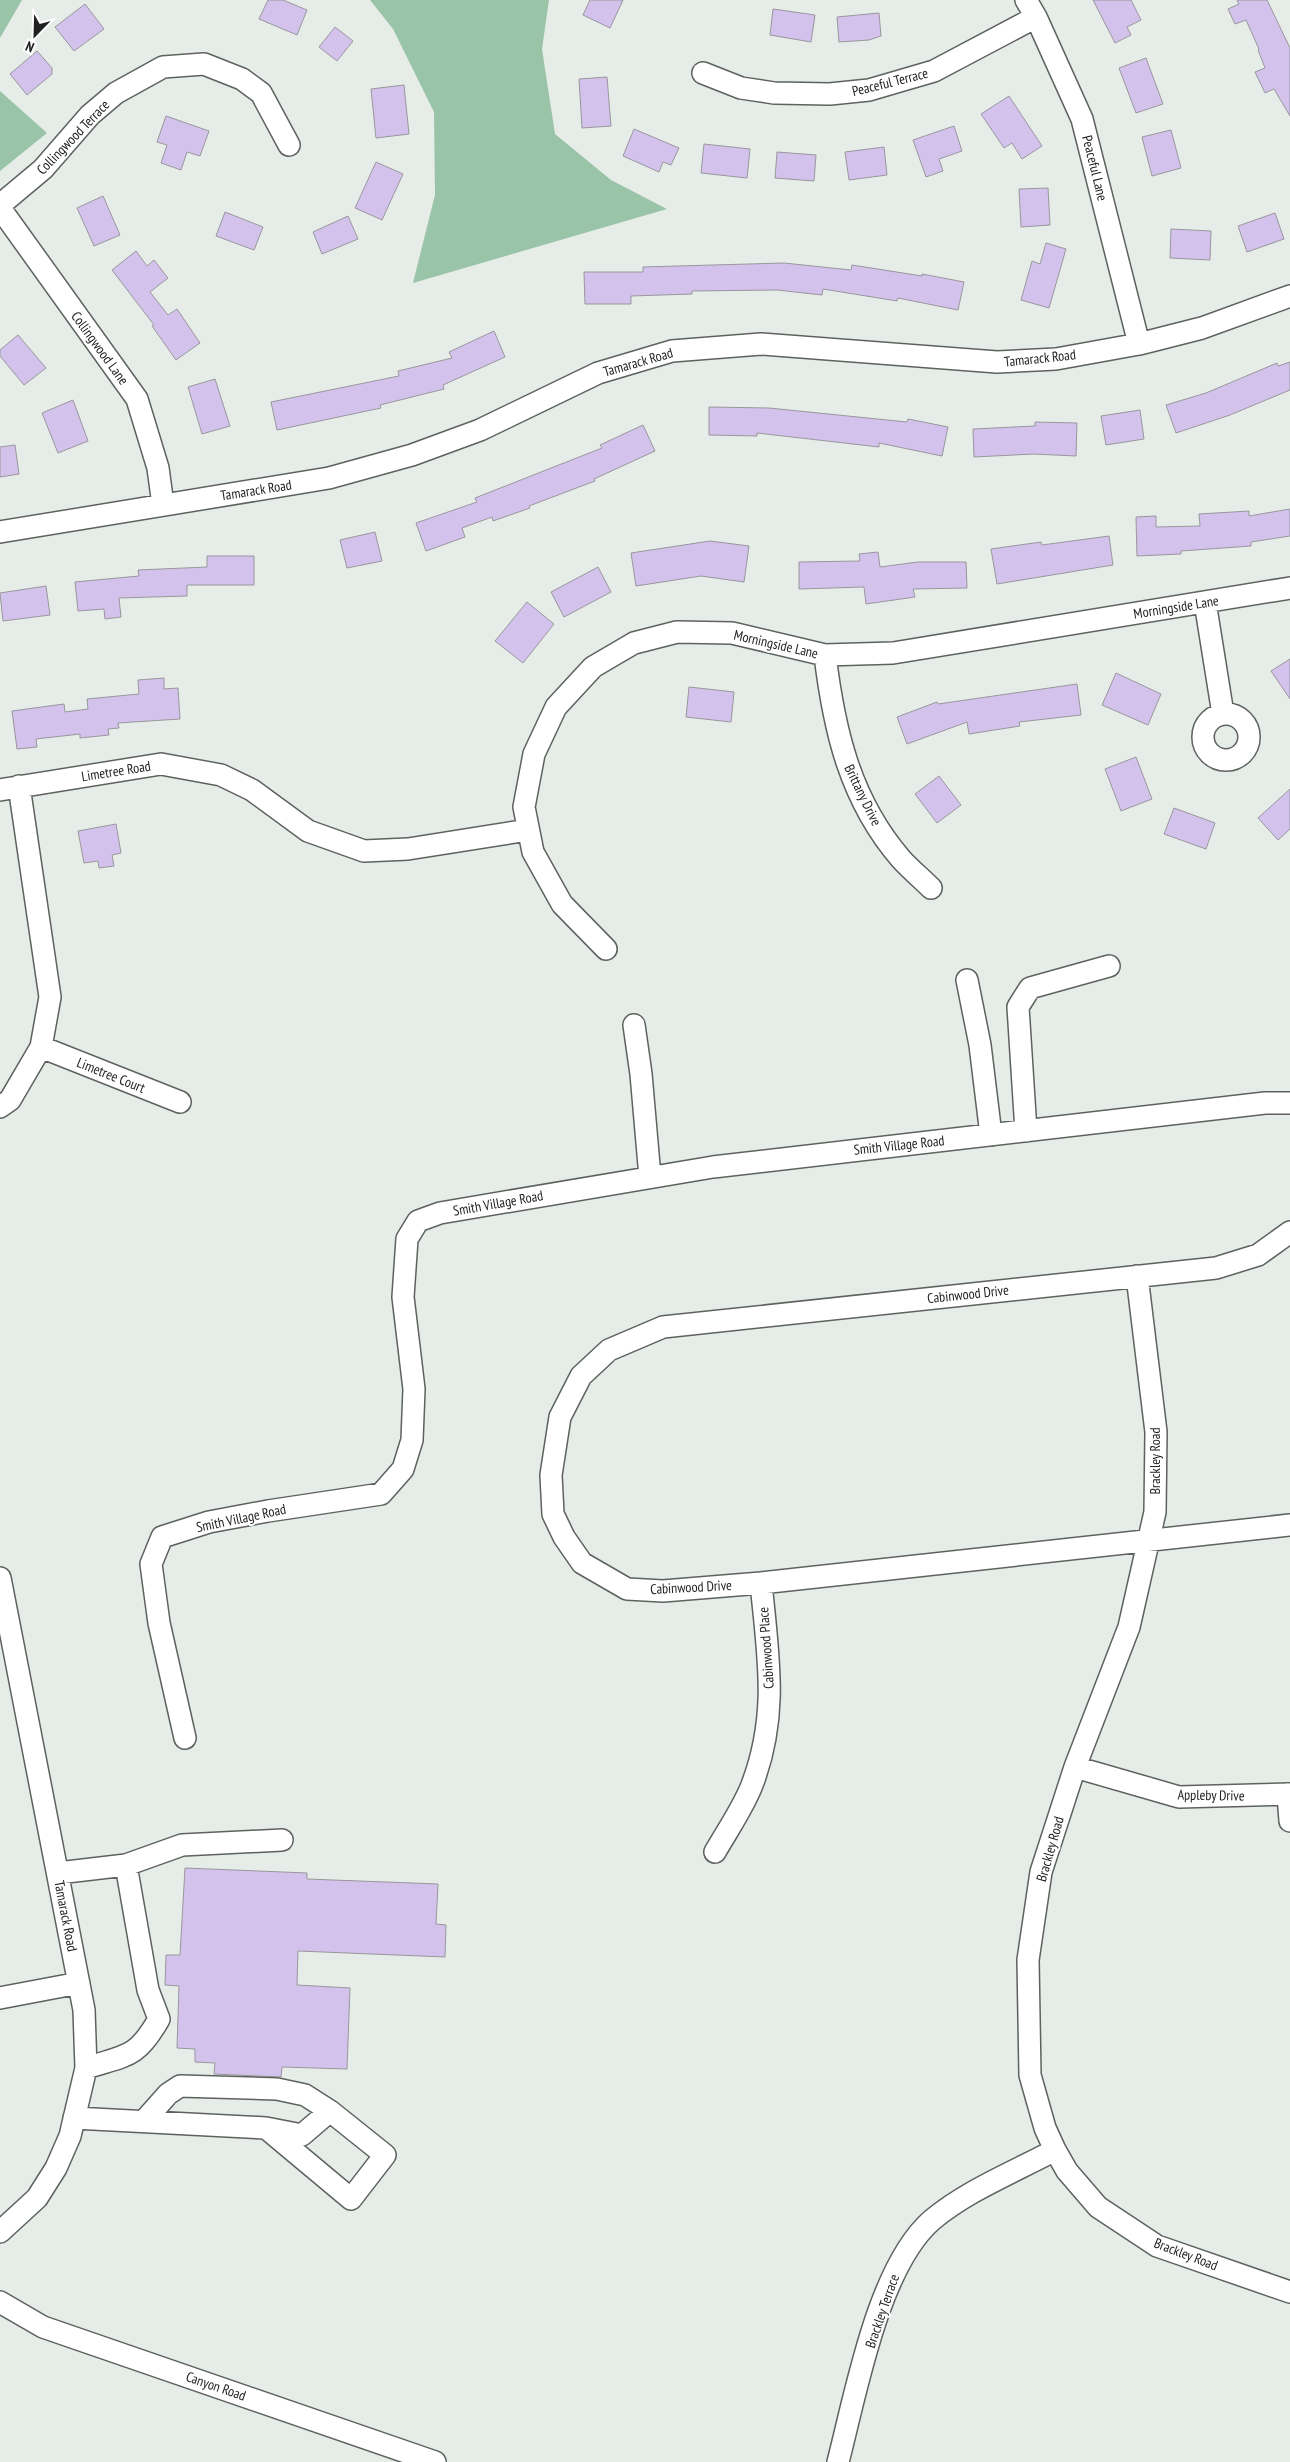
<svg xmlns="http://www.w3.org/2000/svg" width="1290" height="2462" viewBox="0 0 1290 2462" font-family="'PT Sans Narrow',sans-serif">
<style>
.forest{fill:#9ac4a8}
.building{fill:#d3c3ec;stroke:#99979c}
.lines{fill:none;stroke-linecap:round;stroke-linejoin:round}
.minor-casing{stroke:#5d625f;stroke-width:24}
.minor{stroke:#fff;stroke-width:21}
.labels{text-anchor:middle;dominant-baseline:central;stroke-width:4;stroke-linejoin:round;paint-order:stroke}
.street-label{font-size:14px;fill:#212321;stroke:#fff}
</style>
<rect width="100%" height="100%" fill="#e6ece8"/>
<path class="forest" d="M0 0H22L0 38Z
M370 0H549L542 49 555 134 611 180 667 209 413 283 435 195 434 112 393 29Z
M0 91 47 133 0 171Z"/>
<path class="building" d="M268 0H283L307 10 297 35 259 19Z
M590 0H623L610 28 583 15Z
M1093 0H1131L1141 20 1127 27 1131 35 1115 43Z
M1237 0H1267L1290 48V116L1274 89 1265 93 1255 72 1265 68 1258 50 1259 49 1246 20 1235 24 1228 9 1239 4Z
M85 4 104 29 74 51 55 27Z
M773 9 815 15 811 42 770 35Z
M879 13 881 36 869 40 839 42 837 17Z
M335 27 353 41 337 61 319 47Z
M37 51 52 68V74L27 95 10 74Z
M1146 58 1163 104 1136 113 1119 68Z
M607 77 611 126 582 128 579 79Z
M404 85 409 134 376 138 371 89Z
M1009 96 1042 146 1022 159 1012 143 1004 148 981 114Z
M166 116 209 131 200 156 187 152 181 170 161 163 167 145 157 142Z
M954 126 962 151 939 159 943 171 926 177 913 140Z
M634 129 679 148 671 165 663 162 659 172 623 156Z
M1171 130 1181 168 1152 176 1142 137Z
M704 144 750 149 747 178 701 173Z
M884 147 887 175 849 180 845 152Z
M777 152 816 155 814 181 775 178Z
M376 162 403 174 382 220 355 208Z
M1048 188 1050 225 1021 227 1019 189Z
M103 196 120 235 94 246 77 208Z
M225 212 263 227 254 250 216 236Z
M1275 213 1284 239 1247 252 1238 226Z
M348 216 358 239 322 254 313 232Z
M1171 229 1211 231 1210 260 1170 258Z
M1046 243 1066 249 1049 308 1021 300 1032 261 1040 264Z
M136 251 147 266 154 260 168 278 150 292 168 315 177 309 200 343 176 360 152 326 154 325 112 270Z
M784 263 851 270 852 265 922 276V274L964 282 958 310 898 298 897 301 823 289 822 295 777 290 692 291V294L631 296V304H585L584 272H643V267Z
M494 331 505 357 443 385 444 389 380 405 381 408 277 430 271 402 399 376 398 371 452 358 449 352Z
M18 335 46 368 24 385 0 356V350Z
M1290 362V390L1230 415 1176 433 1166 405 1206 393 1277 363 1278 366Z
M215 379 230 426 202 434 188 387Z
M73 400 88 441 58 453 42 413Z
M709 407 769 408 907 422 908 419 948 427 942 456 879 443V447L757 433V436L709 435Z
M1140 410 1144 439 1106 445 1101 416Z
M1035 422 1077 423 1076 456 1034 454 974 457 973 429 1035 426Z
M643 425 655 451 594 479 595 481 529 506 530 508 493 521 492 517 462 528 465 537 426 551 416 523 477 502 475 498 602 448 600 445Z
M15 445 19 474 0 477V447Z
M1290 509V536L1251 542V546L1181 551V554L1137 556 1136 517 1156 516V527L1200 526 1199 514 1249 511V516Z
M375 532 382 561 347 568 340 540Z
M1109 536 1113 565 997 584 991 549 1041 542 1042 545Z
M710 541 749 546 744 582 701 576 636 586 631 553Z
M878 552 880 567 918 562H966L967 588 913 589 915 597 866 604 864 587 799 589V562L860 561 859 554Z
M207 556H254V585H187V596L119 598 121 617 105 619 104 609 78 611 75 582 139 576 138 570 207 567Z
M598 567 611 592 564 617 551 592Z
M46 586 50 615 3 621 0 593Z
M527 602 554 624 523 663 495 641Z
M1290 659V699L1271 671Z
M1116 673 1161 694 1148 725 1102 705Z
M164 678V689L178 688 180 719 118 723 119 728 108 729 109 735 80 738V734L36 739 37 747 17 749 12 711 64 704 65 712 88 709 87 699 139 694 138 680Z
M1077 684 1081 715 1019 722 1020 726 969 734 967 722 907 744 897 717 937 702 938 704Z
M689 687 734 692 731 722 686 717Z
M1136 757 1152 799 1121 811 1105 769Z
M939 776 961 805 937 823 915 794Z
M1290 789V829L1278 840 1258 818Z
M1174 808 1215 823 1206 849 1164 834Z
M116 824 121 853 112 855 114 866 99 868 98 861 84 863 78 831Z
M185 1868 307 1873V1879L438 1884 436 1924 446 1925 445 1957 298 1951 297 1985 350 1988 347 2069 282 2067 281 2077 214 2074 215 2063 195 2062V2049L177 2048 179 1986 165 1985 166 1955H180Z"/>
<g class="lines">
<g class="minor-casing">
<path id="minor" d="M1026 0 1036 17 1082 119 1139 344
M703 73 741 88 774 93 830 94 869 90 934 71 1036 17
M0 205 43 169 90 115 116 93 163 67 204 64 242 79 261 93 289 145
M0 208 137 399 158 468 163 505
M0 532 329 478 412 455 480 430 598 373 672 351 761 344 997 362 1056 359 1139 344 1202 328 1290 296
M1205 602 1223 714
M825 655C834 730 850 800 901 859 910 869 921 878 931 888
M1203 737a23 23 0 1 1 46 0a23 23 0 1 1-46 0Z
M0 790 161 764 221 775 252 790 308 831 364 851 408 849 528 830
M606 949 562 904 533 852 524 807 534 754 556 707 593 667 634 643 677 632 732 633 825 655 893 653 1290 588
M967 980 980 1045 991 1135
M634 1025 641 1074 650 1177
M41 1047 180 1102
M0 1107 10 1100 41 1047 50 997 19 786
M1026 1131 1018 1007 1030 988 1109 966
M1290 1232 1258 1255 1216 1268 663 1327 609 1350 581 1376 560 1417 551 1475 553 1514 564 1537 582 1563 627 1589 663 1591 761 1583 1290 1525
M1137 1276 1156 1432 1155 1512 1129 1627 1075 1767 1041 1872 1028 1960 1030 2075 1045 2128 1055 2150 1067 2171 1098 2207 1157 2246 1290 2292
M0 1578 84 2010 86 2068 70 2136 56 2168 37 2198 0 2232
M185 1738 159 1623 151 1564 162 1537 209 1522 268 1511 381 1494 403 1469 412 1440 414 1389 403 1297 407 1239 418 1221 440 1213 713 1167 1265 1103H1290
M1075 1767 1179 1797 1290 1794
M1288 1794 1290 1821
M715 1852C727 1831 743 1808 752 1785 779 1714 768 1656 761 1583
M58 1873 126 1865 182 1845 282 1840
M0 1998 79 1983
M86 2068C127 2055 137 2058 159 2019L148 1990 126 1865
M74 2118 266 2128 302 2135 330 2111 385 2155 351 2199 266 2128
M144 2121 168 2094 180 2086 277 2089 305 2095 330 2111
M0 2302 43 2327 435 2462
M838 2462C856 2393 878 2267 932 2220 968 2190 1014 2172 1055 2150"/>
</g>
<use href="#minor" class="minor"/>
</g>
<g class="labels">
<g class="street-label">
<text transform="translate(890 82) rotate(-14)">Peaceful Terrace</text>
<text transform="translate(73 137) rotate(-46)">Collingwood Terrace</text>
<text transform="translate(1095 168) rotate(76)">Peaceful Lane</text>
<text transform="translate(100 348) rotate(54)">Collingwood Lane</text>
<text transform="translate(1040 358) rotate(-6)">Tamarack Road</text>
<text transform="translate(638 362) rotate(-16)">Tamarack Road</text>
<text transform="translate(256 490) rotate(-9)">Tamarack Road</text>
<text transform="translate(1176 607) rotate(-9)">Morningside Lane</text>
<text transform="translate(776 644) rotate(13)">Morningside Lane</text>
<text transform="translate(116 771) rotate(-9)">Limetree Road</text>
<text transform="translate(863 795) rotate(64)">Brittany Drive</text>
<text transform="translate(111 1075) rotate(22)">Limetree Court</text>
<text transform="translate(899 1145) rotate(-6)">Smith Village Road</text>
<text transform="translate(498 1203) rotate(-10)">Smith Village Road</text>
<text transform="translate(968 1294) rotate(-6)">Cabinwood Drive</text>
<text transform="translate(1155 1461) rotate(-90)">Brackley Road</text>
<text transform="translate(241 1518) rotate(-12)">Smith Village Road</text>
<text transform="translate(691 1587) rotate(-3)">Cabinwood Drive</text>
<text transform="translate(766 1648) rotate(-94)">Cabinwood Place</text>
<text transform="translate(1211 1795) rotate(1)">Appleby Drive</text>
<text transform="translate(1050 1849) rotate(-74)">Brackley Road</text>
<text transform="translate(66 1916) rotate(79)">Tamarack Road</text>
<text transform="translate(1186 2254) rotate(21)">Brackley Road</text>
<text transform="translate(882 2311) rotate(-71)">Brackley Terrace</text>
<text transform="translate(216 2386) rotate(19)">Canyon Road</text>
</g>
</g>
<g transform="translate(35 35) rotate(203)" stroke="#ffffff" stroke-width="4" paint-order="stroke">
<path d="M0-4L9 19L0 12L-9 19Z" fill="#212321"/>
<text y="-8" font-size="14" font-weight="bold" text-anchor="middle" fill="#212321">N</text>
</g>
</svg>
